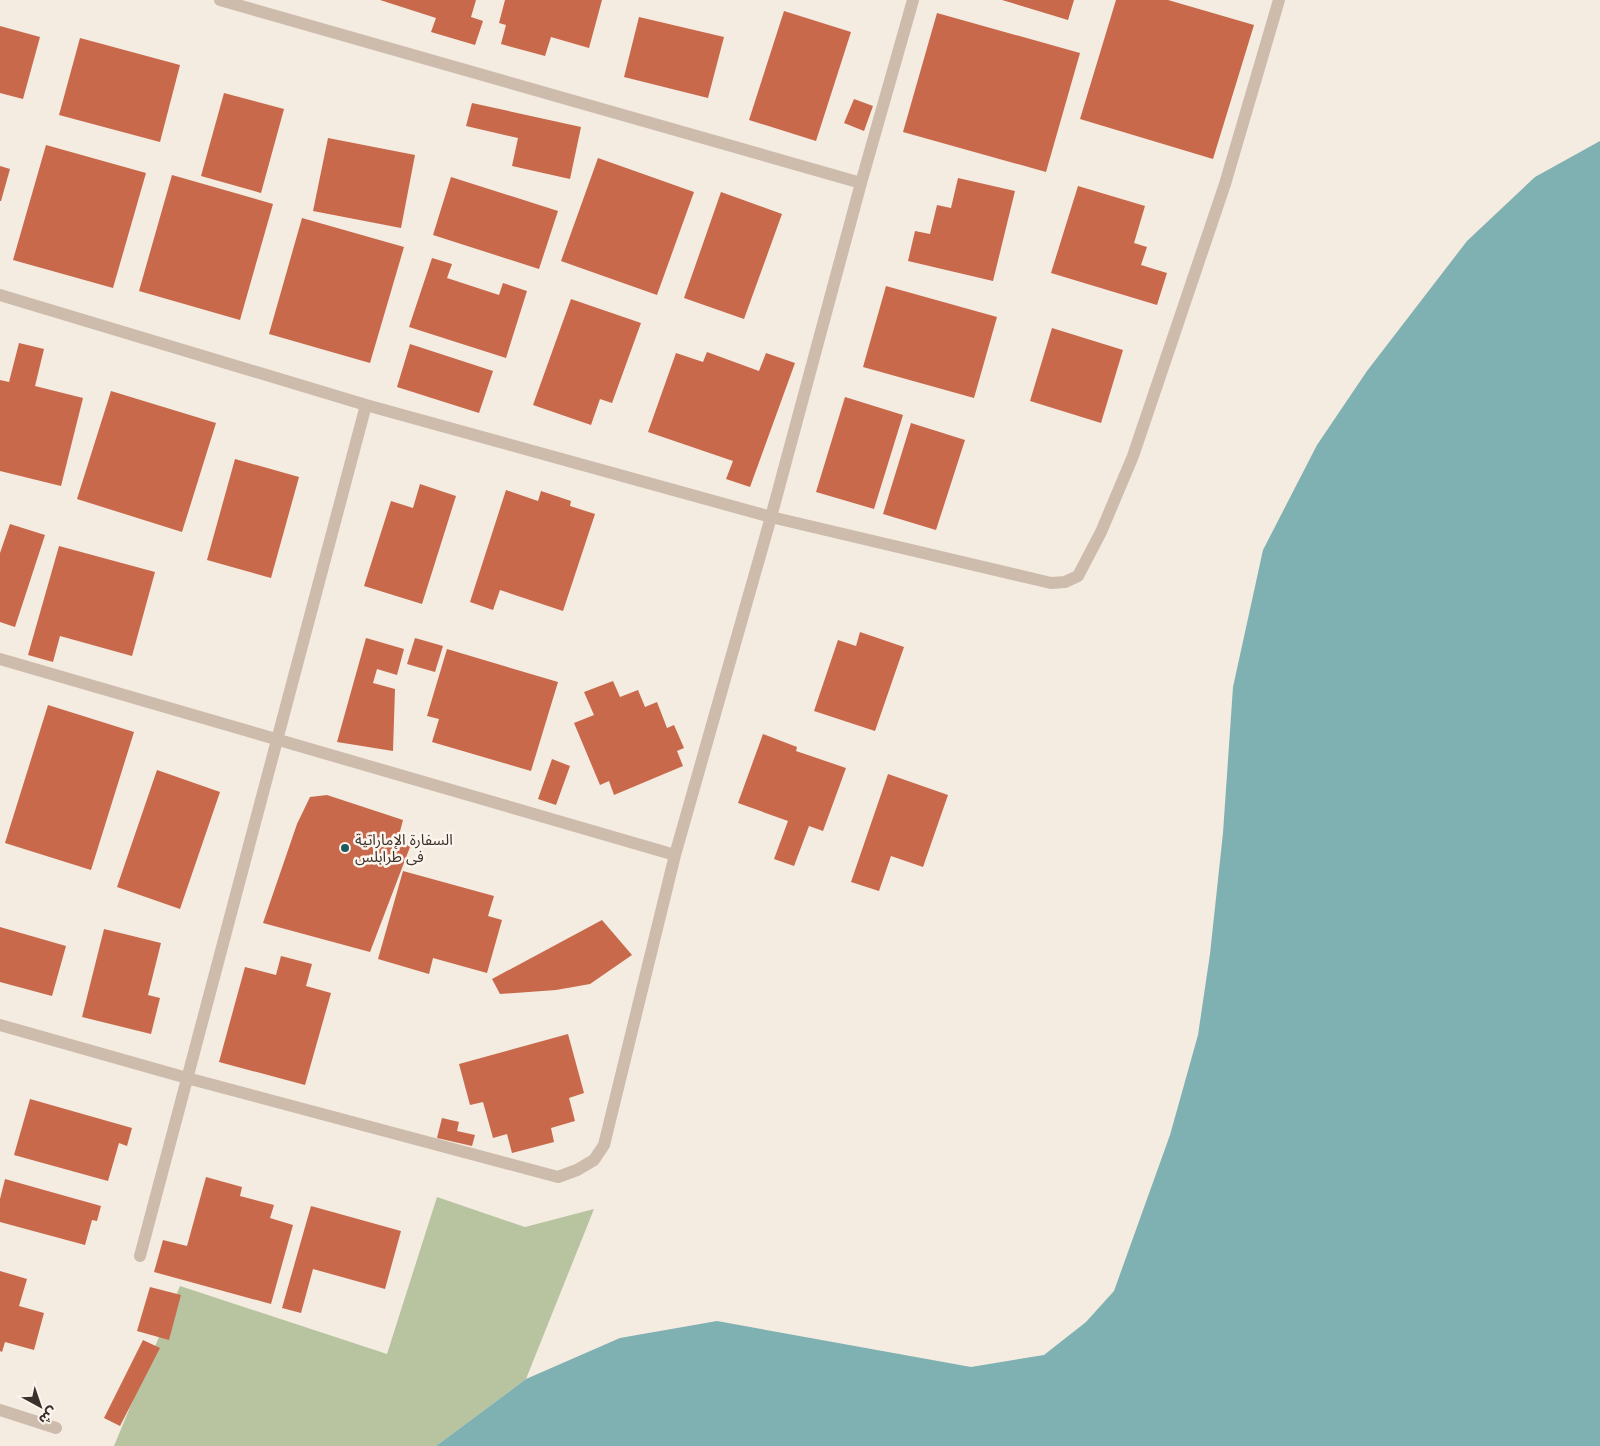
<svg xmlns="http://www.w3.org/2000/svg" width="1600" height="1446" viewBox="0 0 1600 1446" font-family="Helvetica,'Noto Sans Arabic',sans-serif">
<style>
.green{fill:#b8c4a0}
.water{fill:#7fb0b2}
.building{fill:#c8694b}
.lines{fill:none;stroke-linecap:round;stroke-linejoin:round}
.minor{stroke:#cdbbac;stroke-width:12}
.poi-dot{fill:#1f5a5e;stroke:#fbf5ee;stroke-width:2}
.labels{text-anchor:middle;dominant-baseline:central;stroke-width:5;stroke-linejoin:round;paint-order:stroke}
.poi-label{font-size:15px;fill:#3b302b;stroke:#fbf5ee;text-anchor:start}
</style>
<rect width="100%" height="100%" fill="#f4ebe1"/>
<path class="green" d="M437 1197 525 1227 594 1209 526 1379 436 1446H114L180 1286 387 1354Z"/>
<path class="water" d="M1600 141V1446H436L526 1379 620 1338 717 1321 971 1367 1044 1355 1086 1322 1114 1291 1170 1135 1198 1035 1210 954 1223 833 1233 687 1263 550 1317 445 1367 371 1467 241 1535 177Z"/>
<path class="building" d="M380 0H476L471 17 483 21 475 45 431 32 436 18Z
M505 0H602L589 48 551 37 545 56 501 44 506 25 499 23Z
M1002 0H1074L1068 20Z
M1116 0H1168L1254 25 1213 159 1080 119Z
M784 11 851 32 816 141 749 120Z
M937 13 1080 53 1046 172 903 132Z
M639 17 724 37 708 98 624 77Z
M0 26 40 37 23 99 0 93Z
M80 38 180 65 160 142 59 115Z
M224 93 284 109 261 193 201 176Z
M854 99 873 106 864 131 844 123Z
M472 103 581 127 570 179 512 166 518 138 466 126Z
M328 138 415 155 401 228 313 211Z
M46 145 146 173 113 288 13 260Z
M598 158 694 192 657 295 561 261Z
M0 166 10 169 1 201H0Z
M172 175 273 204 240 320 139 291Z
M451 177 558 211 539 269 433 235Z
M958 178 1015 191 993 281 908 261 915 231 930 234 937 205 951 208Z
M1078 186 1145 206 1134 243 1147 247 1141 265 1167 273 1157 305 1051 273Z
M721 192 782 214 744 319 684 298Z
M302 218 404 247 370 363 269 334Z
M432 258 452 264 447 278 499 295 503 283 527 291 506 358 409 327Z
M886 286 997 317 974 398 863 367Z
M571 299 641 323 612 403 600 399 591 425 533 405Z
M1052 328 1123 350 1101 423 1030 401Z
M19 343 44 349 35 386 83 398 61 486 0 471V380L9 382Z
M410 344 493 371 479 413 397 387Z
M707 352 759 371 766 353 795 363 750 487 726 479 733 461 648 432 676 353 703 362Z
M111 391 216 423 182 532 77 499Z
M845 397 903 415 874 509 816 492Z
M911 423 965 440 936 530 883 514Z
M235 459 299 477 271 578 207 560Z
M420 484 456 496 422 604 364 586 391 501 413 508Z
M506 490 538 501 541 491 571 501 570 506 595 514 563 611 500 590 493 610 470 602Z
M10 524 45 535 15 627 0 622V553Z
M59 546 155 572 132 656 60 636 53 662 28 655Z
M860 632 904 647 875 731 814 711 838 640 856 646Z
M366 638 404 649 397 675 377 669 373 683 395 689 393 751 337 742Z
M415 638 443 646 435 672 407 664Z
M447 649 558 682 531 771 432 742 439 719 427 716Z
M613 681 620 697 638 690 645 707 657 702 667 728 674 725 684 748 677 751 683 766 614 795 609 781 600 785 574 723 594 715 584 692Z
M48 705 134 732 91 870 5 843Z
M763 734 797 747 796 751 846 768 823 831 809 826 794 866 774 859 788 821 738 803Z
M552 759 570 766 556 805 538 799Z
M157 770 220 792 180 909 117 887Z
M888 774 948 795 923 867 891 856 879 891 851 882Z
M327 795 403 820 398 839 410 847 370 952 263 923 297 824 310 797Z
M403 871 494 896 488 916 502 920 487 973 433 958 429 974 378 959Z
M602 920 632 955 590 984 556 990 500 994 492 979Z
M0 927 66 946 52 996 0 982Z
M104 929 161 943 148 995 160 998 151 1034 82 1017Z
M281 956 312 964 306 986 331 993 305 1085 219 1062 245 967 276 975Z
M568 1034 584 1093 569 1098 575 1121 551 1128 554 1142 512 1153 507 1134 493 1138 483 1102 470 1105 459 1064Z
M30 1099 132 1128 127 1146 119 1143 108 1181 14 1155Z
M442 1118 459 1122 457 1131 475 1135 472 1146 437 1138Z
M206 1177 242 1187 240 1196 274 1205 270 1218 293 1225 271 1304 154 1272 163 1240 187 1246Z
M5 1179 101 1206 97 1221 92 1220 85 1245 0 1222V1199Z
M311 1206 401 1231 385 1289 313 1269 301 1313 282 1308Z
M0 1271 27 1279 19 1306 44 1313 34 1350 5 1342 2 1352 0 1351Z
M150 1287 181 1295 169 1340 137 1331Z
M143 1340 160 1348 120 1426 104 1418Z"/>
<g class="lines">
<path class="minor" d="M220 0 861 183
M0 295 366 405 771 517 1051 583 1065 582 1078 576 1101 532 1133 456 1225 184 1279 0
M0 659 675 855
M0 1025 187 1078 543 1173 558 1177 577 1170 594 1160 604 1145 675 855 771 517 861 183 913 0
M140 1256 366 405
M0 1410 56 1428"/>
</g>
<circle class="poi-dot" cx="345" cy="848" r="5"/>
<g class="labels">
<g class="poi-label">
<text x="355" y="839">السفارة الإماراتية<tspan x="355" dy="17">فى طرابلس</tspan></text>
</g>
</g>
<g transform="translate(40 1406) rotate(140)" stroke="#fbf5ee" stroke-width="4" paint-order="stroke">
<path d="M0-4L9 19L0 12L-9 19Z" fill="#3b302b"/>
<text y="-8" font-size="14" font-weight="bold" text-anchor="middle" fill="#3b302b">ش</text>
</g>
</svg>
